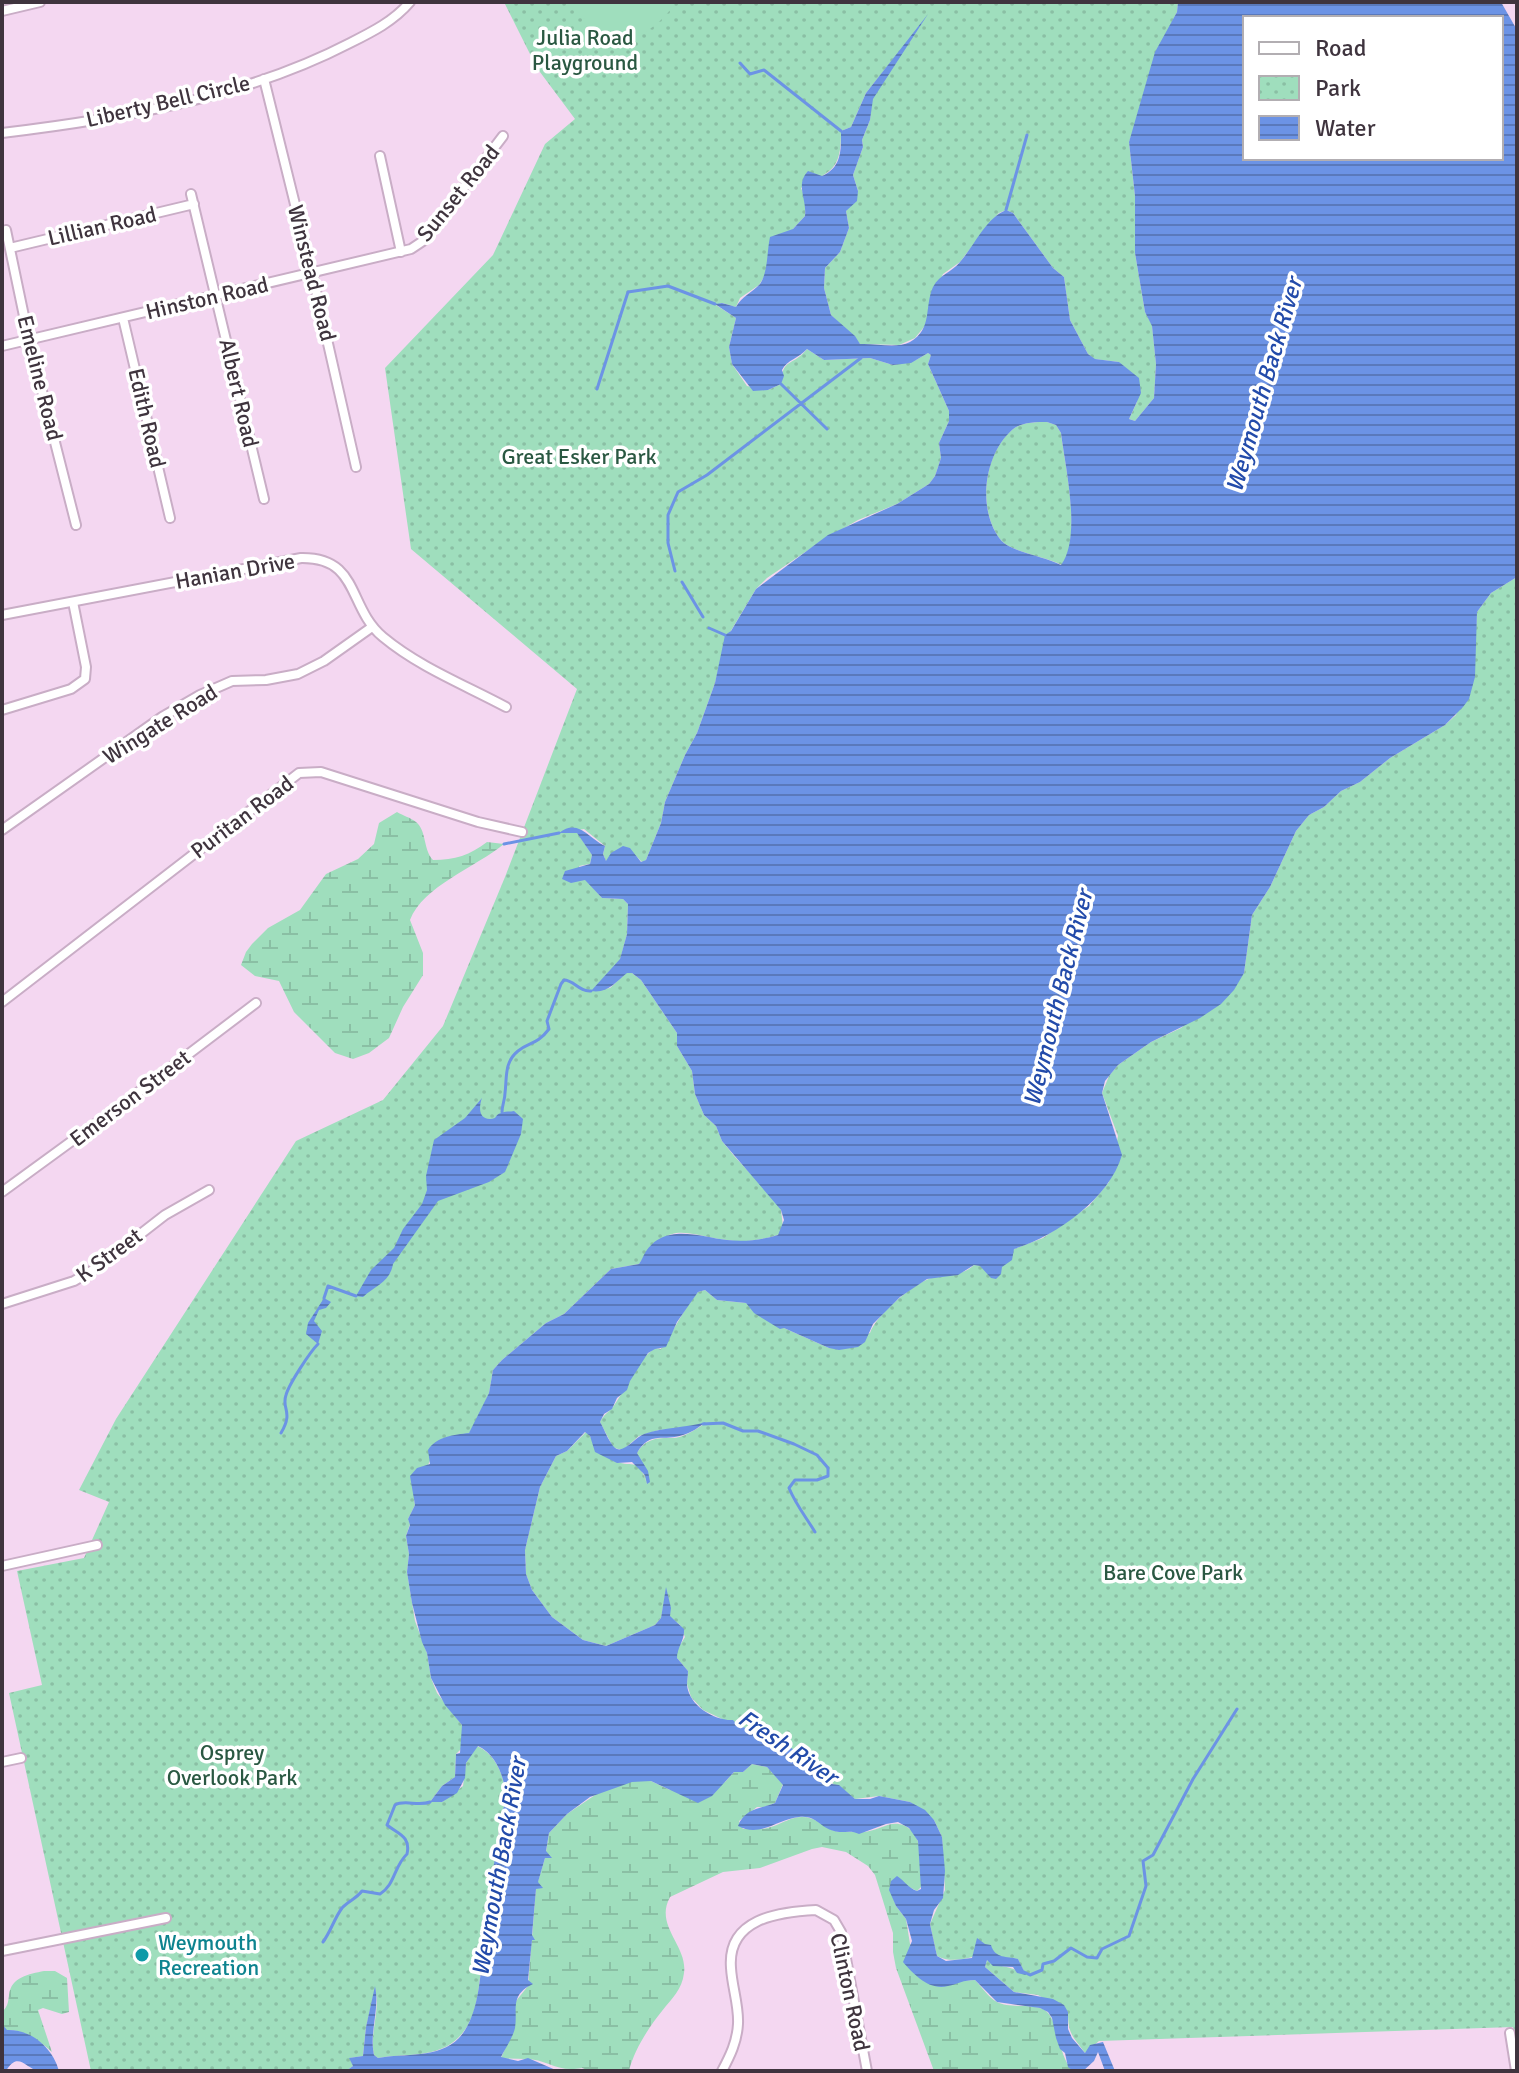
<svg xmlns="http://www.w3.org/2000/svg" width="1519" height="2073" viewBox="0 0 1519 2073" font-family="Signika,sans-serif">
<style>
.wetland{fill:url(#wetland-marsh)}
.park{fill:url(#park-dots)}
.garden{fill:#9fdebd}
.water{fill:url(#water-rules);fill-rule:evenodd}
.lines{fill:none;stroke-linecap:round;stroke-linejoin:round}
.stream{stroke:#6c93e5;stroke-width:3}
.street-casing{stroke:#c9adc6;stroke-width:12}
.street{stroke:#fff;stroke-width:8}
.culture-dot{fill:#0f9aa8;stroke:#fff;stroke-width:3}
.labels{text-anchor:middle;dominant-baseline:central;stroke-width:7;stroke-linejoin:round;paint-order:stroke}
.park-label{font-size:22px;fill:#2a5842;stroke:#fff}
.street-label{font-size:22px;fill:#3f343e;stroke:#fff}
.culture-label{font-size:22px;fill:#0d838f;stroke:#fff;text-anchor:start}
.water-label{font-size:24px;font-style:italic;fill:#234baa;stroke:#fff}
</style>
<defs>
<pattern id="wetland-marsh" width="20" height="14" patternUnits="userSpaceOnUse" patternTransform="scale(2)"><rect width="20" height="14" fill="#9fdebd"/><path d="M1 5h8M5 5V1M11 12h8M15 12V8" fill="none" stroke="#8abfa4"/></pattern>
<pattern id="park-dots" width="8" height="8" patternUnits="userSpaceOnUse" patternTransform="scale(2)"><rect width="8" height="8" fill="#9fdebd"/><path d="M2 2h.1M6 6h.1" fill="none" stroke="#8abfa4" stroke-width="1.8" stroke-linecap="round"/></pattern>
<pattern id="water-rules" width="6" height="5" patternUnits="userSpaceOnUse" patternTransform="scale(2)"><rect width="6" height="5" fill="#6c93e5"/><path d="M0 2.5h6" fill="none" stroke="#5a79bb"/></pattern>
</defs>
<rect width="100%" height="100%" fill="#f4d7f1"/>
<path class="wetland" d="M397 812C402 815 411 818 416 822 427 831 423 850 433 860 455 860 470 855 487 842L504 844C476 867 423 886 410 920L423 953V975L403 1007 389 1038 369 1053 353 1059 335 1053 294 1012 279 981 255 976 241 965 246 952 252 944 268 928 300 910 326 874 358 859 374 844 379 823Z
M752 1764 767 1767 783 1784 775 1803 764 1807H757L739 1821 743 1829C754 1829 764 1830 774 1826 783 1823 791 1817 802 1817 815 1817 820 1824 830 1829 838 1834 852 1831 861 1832 881 1832 894 1814 912 1831 924 1843 919 1868 923 1885L917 1891 907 1886 892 1894 896 1906 906 1919 910 1944 959 1981 975 1980C982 1987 988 1997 997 2002 1010 2009 1035 2003 1046 2011 1058 2020 1059 2059 1073 2071H934L896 1968 893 1952V1933L875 1875 868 1866 846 1852 822 1847 812 1849 760 1868 723 1872 670 1897C654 1926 688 1946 684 1973 682 1990 672 1998 662 2011 649 2027 634 2050 629 2071H590L582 2068C557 2073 547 2059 526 2059 518 2059 510 2059 501 2058L514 2028 513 2010 516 2001 528 1986 536 1888 545 1858 549 1833 567 1814 601 1791 632 1781H651L670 1790 725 1782 734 1772H743Z
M44 1971H55L67 1978 69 2012 62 2014 43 2008 38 2010 52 2052C40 2041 23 2029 6 2030L2 2024V2012C8 2006 8 2003 9 1995 11 1977 29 1974 44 1971Z"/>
<path class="park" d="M504 2H1178L1177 12 1168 30 1129 142 1135 196V253L1145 312 1152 325 1156 364 1154 398 1135 421 1129 419 1137 402 1119 362 1094 359 1088 354 1070 320 1064 277 1053 268 1013 213 1006 210 999 213 989 224 960 262 943 274 929 305 928 322 915 338 899 345 860 344 831 315 824 288 825 268 840 252 849 228 846 211 858 191 853 175 863 147 862 140 870 120 872 99 918 28 866 93 851 127 841 131C841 171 832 170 801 188L806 200 805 216 793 229 759 285 740 298 736 307 722 303 716 305 736 318 729 347 732 364 747 386 768 390 781 384C782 357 793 367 807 349L824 360 870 358 893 365 916 360 928 353 931 355 928 364 949 411V421L939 443 941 458 935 476 929 484 897 504 858 520 820 542 767 578 756 589 726 639 715 683 697 733 685 755 665 802 661 823 646 860 642 862 636 856 606 861 603 854 605 846 584 829 563 833 577 832 592 855 590 864 579 866 585 879 602 898 623 899 628 904 627 934 620 960 592 991 610 988 626 973H632L641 980 677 1033V1046L692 1071 695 1094 704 1115 716 1126 722 1141 735 1157 775 1200 781 1210 783 1227 778 1235C761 1240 745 1243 727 1240 680 1234 672 1219 639 1264L611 1269 564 1314 546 1323 502 1360 493 1370 489 1393 475 1426 469 1433 431 1458 414 1499 415 1505 408 1519 410 1524 406 1536 409 1554 407 1572 415 1621 427 1653 431 1678 437 1693 462 1725V1748L456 1754 455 1777 442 1786 430 1802H442L463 1786 466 1763 477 1746C494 1753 503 1773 505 1790 507 1806 501 1813 499 1826 498 1848 494 1869 489 1891 486 1904 489 1915 489 1928 488 1938 483 1947 482 1957 479 1984 479 2017 459 2037 438 2059 405 2053 378 2058L374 2055C369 2033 381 2011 375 1989L366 2027 363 2056 350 2058 353 2066 346 2071H91L9 1693 42 1685 17 1571 84 1558 109 1502 79 1490 116 1419 296 1141 383 1100 443 1026 505 877 577 689 411 549 385 368 493 255 545 144 575 119 537 68Z
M1047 422 1056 425 1061 433C1065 467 1082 536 1062 565 1045 556 1009 552 1000 539 977 509 984 454 1012 430 1021 422 1035 422 1047 422Z
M1517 577V2052L1513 2027 1099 2041 1085 2053C1073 2036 1068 2035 1068 2012L1038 1995 1014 1992 985 1967 987 1960C1000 1968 1012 1966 1025 1974L1018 1959 1000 1957 992 1951C975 1956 954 1965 937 1956L930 1924 945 1890 942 1837 934 1820 910 1802 879 1796 855 1799 819 1774 807 1759 762 1730 739 1727 703 1710 691 1697 687 1684 688 1671 677 1658V1650L685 1637 680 1625 669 1616 666 1591 661 1618 655 1625 606 1646 583 1640 552 1617 532 1590 526 1574 525 1550 540 1487 556 1456 567 1451 587 1431C596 1446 596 1451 613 1460 631 1470 638 1454 647 1484L637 1453C646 1438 657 1438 672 1438 683 1438 695 1430 704 1424L683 1429 659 1430 639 1436 624 1449H618L613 1447 600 1422C604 1414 608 1413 613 1407 627 1388 635 1362 655 1348L661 1349C675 1330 683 1309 698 1292L705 1290 717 1300 746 1303 784 1328 829 1348 870 1333C876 1315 913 1284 931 1278 946 1273 962 1277 974 1265L1001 1267 1014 1249 1043 1238 1089 1206 1109 1182 1118 1136 1102 1093 1109 1076 1118 1065 1151 1042 1181 1028 1244 973 1252 915 1270 887 1296 831 1309 815 1324 807 1341 791 1360 782 1390 758 1445 725 1456 715 1475 644 1477 612 1491 593Z"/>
<path class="garden" d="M569 2H676C660 26 637 40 609 46Z"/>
<path class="water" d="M1178 2H1501L1517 30V577L1491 593 1477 612 1475 677 1469 699 1463 707 1445 725 1390 758 1360 782 1341 791 1324 807 1309 815 1296 831 1270 887 1252 915 1244 973 1234 990 1221 1004 1200 1018 1151 1042 1118 1065 1105 1081 1102 1093 1122 1155C1109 1199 1056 1236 1014 1249L1012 1260 1002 1267 1001 1274 996 1279 991 1278 980 1266 974 1265 958 1275 927 1279 900 1297 873 1324 865 1342 858 1347 839 1350 829 1348 784 1328 780 1329 754 1313 746 1303 717 1300 705 1290 698 1292 677 1322 666 1347 655 1349 648 1353 630 1381 627 1390 617 1398 612 1409 604 1414 600 1422C604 1428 610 1446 617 1449 625 1452 636 1437 644 1434 664 1427 686 1428 706 1422 699 1427 691 1433 683 1435 664 1442 650 1430 637 1453L648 1471 650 1482 647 1484 645 1475 632 1462 617 1463 595 1452 590 1436 585 1432 567 1451 556 1456 540 1487 525 1550 526 1574 532 1590 552 1617 583 1640 606 1646 655 1625 661 1618 666 1587 671 1608 670 1616 684 1629C685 1640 677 1647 677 1658L688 1671C688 1676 687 1680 687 1685 689 1706 715 1721 733 1720L739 1727 762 1729 787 1745 807 1759 832 1784 839 1785 855 1799H870L879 1796 910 1802 925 1810 934 1820 942 1837 945 1871 943 1898 934 1910 930 1924 937 1956 946 1961 972 1958 977 1938 985 1944 991 1945C995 1959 1007 1956 1018 1959L1026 1975 1017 1973 1013 1967 993 1966 987 1960 985 1967 1014 1992 1053 1999 1064 2005 1068 2012V2029L1072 2038 1085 2053 1090 2045 1103 2042 1115 2071H1105L1098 2052 1094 2061 1083 2071H1073L1068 2067 1065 2053 1060 2049 1056 2038 1052 2018 1048 2012 1040 2008 997 2002 975 1980C963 1980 958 1984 948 1986 930 1991 914 1975 903 1962L912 1941 906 1919 896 1906 889 1890 891 1881 897 1876C905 1881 908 1888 917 1891L921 1889 918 1841 909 1828 898 1822 886 1824 859 1834C850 1829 843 1834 834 1831 820 1828 817 1815 799 1817 778 1819 760 1838 738 1826 745 1808 760 1809 775 1803L783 1785 767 1767 752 1764 743 1772H734L712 1796 698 1803 651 1781 632 1782 590 1797 567 1814 549 1833 546 1851 552 1858H545L538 1882 543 1888 536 1889 532 1935 535 1940H532L528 1980 533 1984C509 1995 518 2010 515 2028 513 2037 505 2049 501 2057L518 2061 528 2058 558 2071H346L353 2066 349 2058 363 2056 366 2027 375 1986C380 2010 369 2032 374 2055L378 2058C405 2053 438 2059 459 2038 477 2019 480 1983 482 1958 482 1948 488 1938 489 1928 489 1915 486 1904 488 1891 493 1869 498 1848 500 1826 500 1813 507 1806 505 1790 503 1773 494 1753 478 1746L466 1763 465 1778 457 1793 442 1802H430L442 1786 455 1777 456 1754 460 1753 462 1725 445 1705 431 1678 427 1653 422 1642 412 1603 407 1572 409 1554 406 1536 410 1525 408 1519 415 1505 410 1476 417 1468 430 1464 428 1450C437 1436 454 1435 469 1433L489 1393 493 1370 502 1360 546 1323 564 1314 611 1269 639 1264C642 1260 643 1256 645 1253 664 1222 700 1237 727 1240 745 1242 761 1240 778 1235L784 1220 781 1210 722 1141 716 1126 704 1115 695 1094 692 1071 677 1046V1033L641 980 632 973H627C616 982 607 994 591 991L620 959 627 934 628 904 623 899 602 898 585 880 571 883 562 879 565 871 590 864 592 855 577 833H559C578 818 588 838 605 846L603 854 606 861 611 853 623 846 630 848 641 862 646 860 661 823 665 802 685 755 697 733 715 683 725 635 731 631 756 589 828 535 897 504 929 484 935 476 941 458 939 443 949 421V411L928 364 931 355 928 353 911 363 893 365 870 358 824 360 807 349C799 358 787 360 782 370L784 376 781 384 768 390 753 391 732 364 729 347 736 318 715 304 722 303 736 307C742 296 752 293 760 284 768 273 767 250 770 237L793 229 805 216C807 199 795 185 808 171L822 176C842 167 841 150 841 131L851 127 866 93 928 14 873 99 870 120 862 140 863 147 853 175 858 191 857 201 846 211 849 228 840 252 825 268 824 288 831 315 855 336 860 344C875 343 896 349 910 342 933 329 924 307 933 287 940 274 952 272 960 262 975 245 985 219 1006 210L1013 213 1053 268 1064 277 1070 320 1088 354 1095 359 1119 362 1139 378 1141 393 1129 419 1135 421 1154 398 1156 364 1152 326 1145 312 1135 253V196L1129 142 1155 52 1177 12ZM1245 18H1501V158H1245ZM1047 422 1056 425 1061 433C1065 466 1082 537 1061 565 1045 556 1009 552 1000 539 977 509 984 455 1012 430 1021 422 1035 422 1047 422Z
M482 1098C479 1106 478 1119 490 1119 498 1119 494 1115 501 1113 505 1111 510 1112 514 1111L523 1119 521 1134 505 1172 489 1182 438 1201 393 1264C390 1282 376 1285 363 1297L356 1296 371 1270 394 1248 403 1229 422 1204 427 1190 426 1176 434 1140 465 1118Z
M324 1298 331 1302 326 1308 319 1310 314 1321 322 1331 318 1344 306 1334 308 1323Z
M2 2024 7 2030C31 2029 53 2048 59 2071 53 2071 45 2072 39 2071 26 2069 18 2050 6 2071H2Z"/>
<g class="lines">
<path class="stream" d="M740 63 750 74 764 70 841 131
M1006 210 1027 135
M781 384 827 429
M597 389 628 292 668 286 715 304
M675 571 668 543V515L678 492 707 475 861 358
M682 582 703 617
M709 628 725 635
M504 844 559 833
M502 1112C502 1105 505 1100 505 1093 507 1078 504 1062 518 1051 529 1042 537 1045 549 1029L547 1021 561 984 564 980C574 980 579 992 591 991
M324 1298 328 1286 356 1296
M703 1424 723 1423 743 1431H758L794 1444 817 1455 828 1468V1476L817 1480H795L789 1488C796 1505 806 1517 815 1532
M281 1433C294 1411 281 1409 286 1395 289 1384 310 1352 318 1344
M323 1942C331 1931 334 1919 342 1908 348 1901 356 1899 362 1891L380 1894C395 1885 394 1866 407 1854 411 1836 398 1834 387 1825L395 1805C405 1799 418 1807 430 1802
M1024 1972 1030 1975 1042 1970 1043 1964 1054 1961 1071 1948 1087 1957 1097 1958 1102 1949 1129 1936 1146 1886 1143 1861 1153 1855 1193 1779 1237 1709"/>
<g class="street-casing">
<path id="street" d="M2 11 40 2
M264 79 312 273 356 467
M2 133C119 119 244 98 350 43 372 32 394 21 410 2
M380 156 401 252
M191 194 264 499
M6 230 29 340 76 525
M10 248 194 204
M123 318 170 518
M2 346 411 249 423 241 503 136
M2 615 301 558C360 557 347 607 383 637 419 667 465 685 506 707
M2 710 71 689 85 679 86 667 73 602
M2 830 162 717 200 695 232 681 266 680 298 674 324 661 372 627
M2 1002 299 773 321 772 478 822 522 832
M2 1192 124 1103 256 1003
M2 1304 74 1281 98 1267 165 1215 209 1190
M2 1566 97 1545
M2 1762 21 1758
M2 1951 166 1918
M1510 2033 1516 2071
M722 2071C730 2056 737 2042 738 2024 739 2005 732 1987 731 1968 727 1919 777 1912 816 1910L834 1920 841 1932 867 2071"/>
</g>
<use href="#street" class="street"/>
</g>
<circle class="culture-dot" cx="142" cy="1955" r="8"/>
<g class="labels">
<g class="park-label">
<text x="585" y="37">Julia Road<tspan x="585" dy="25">Playground</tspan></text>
<text x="579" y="456">Great Esker Park</text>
<text x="1173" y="1572">Bare Cove Park</text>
<text x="232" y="1752">Osprey<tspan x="232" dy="25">Overlook Park</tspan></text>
</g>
<g class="street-label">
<text transform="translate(168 101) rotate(-13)">Liberty Bell Circle</text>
<text transform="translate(458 193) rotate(-51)">Sunset Road</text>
<text transform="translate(102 226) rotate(-13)">Lillian Road</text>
<text transform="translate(312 273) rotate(76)">Winstead Road</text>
<text transform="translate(207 298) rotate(-13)">Hinston Road</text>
<text transform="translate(40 378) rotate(76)">Emeline Road</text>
<text transform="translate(239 393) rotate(77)">Albert Road</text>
<text transform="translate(147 418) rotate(77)">Edith Road</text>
<text transform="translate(235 571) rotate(-10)">Hanian Drive</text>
<text transform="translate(160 724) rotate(-32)">Wingate Road</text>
<text transform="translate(242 817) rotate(-37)">Puritan Road</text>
<text transform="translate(130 1098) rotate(-37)">Emerson Street</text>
<text transform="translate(109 1255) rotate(-36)">K Street</text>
<text transform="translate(850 1992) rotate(78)">Clinton Road</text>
</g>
<g class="culture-label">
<text x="158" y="1942">Weymouth<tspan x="158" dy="25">Recreation</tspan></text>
</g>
<g class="water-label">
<text transform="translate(1264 385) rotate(-74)">Weymouth Back River</text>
<text transform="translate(1058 998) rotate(-76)">Weymouth Back River</text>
<text transform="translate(788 1747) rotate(34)">Fresh River</text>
<text transform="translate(499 1867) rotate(-80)">Weymouth Back River</text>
</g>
</g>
<rect width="1519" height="2073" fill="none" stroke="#3f343e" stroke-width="8"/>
<rect x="1243" y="16" width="260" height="144" fill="#ffffff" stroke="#b2aeb2" stroke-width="2"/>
<rect x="1259" y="42" width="40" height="12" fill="#ffffff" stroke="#b2aeb2" stroke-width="2"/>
<text x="1315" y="56" font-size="24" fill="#3f343e">Road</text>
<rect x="1259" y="76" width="40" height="24" fill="url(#park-dots)" stroke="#b2aeb2" stroke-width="2"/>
<text x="1315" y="96" font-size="24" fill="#3f343e">Park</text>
<rect x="1259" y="116" width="40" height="24" fill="url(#water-rules)" stroke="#b2aeb2" stroke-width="2"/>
<text x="1315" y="136" font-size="24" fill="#3f343e">Water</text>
</svg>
